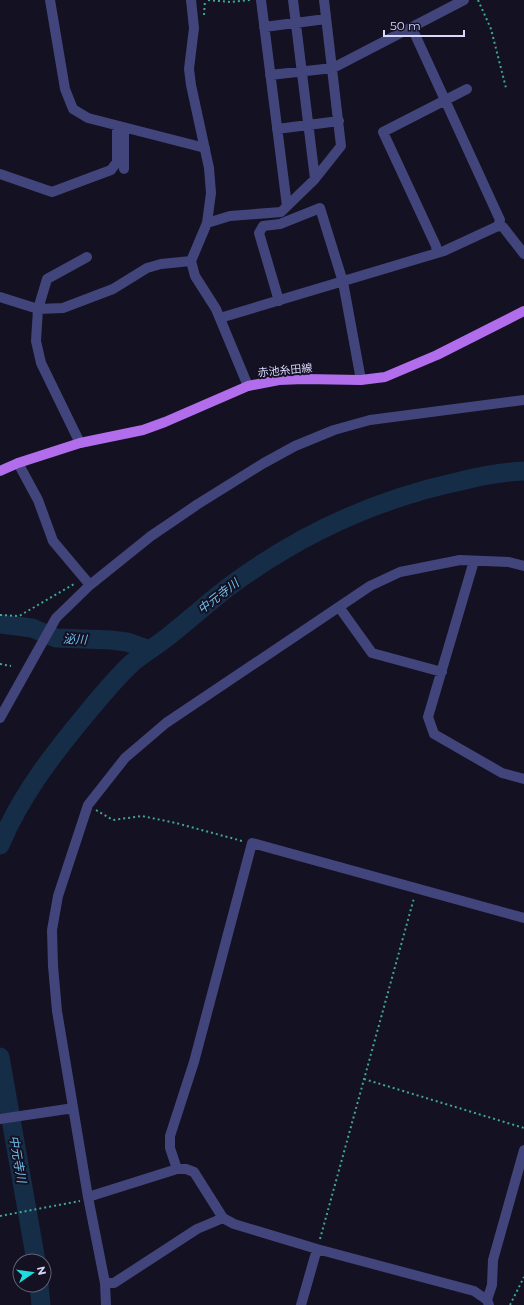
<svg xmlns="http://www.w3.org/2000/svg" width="524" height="1305" viewBox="0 0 524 1305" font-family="Montserrat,'Noto Sans JP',sans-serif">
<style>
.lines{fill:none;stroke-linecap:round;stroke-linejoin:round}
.river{stroke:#162d47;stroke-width:19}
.path{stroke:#3ea798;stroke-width:2;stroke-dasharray:2 3;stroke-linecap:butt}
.minor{stroke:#42457b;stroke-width:10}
.major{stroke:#b16dec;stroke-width:10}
.labels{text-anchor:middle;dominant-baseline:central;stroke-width:4;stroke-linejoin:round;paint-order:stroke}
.street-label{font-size:11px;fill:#d9d8fa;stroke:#131122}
.water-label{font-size:12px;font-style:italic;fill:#73bfed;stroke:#131122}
</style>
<rect width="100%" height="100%" fill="#131122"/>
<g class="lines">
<path class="river" d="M0 624 32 628 56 638 111 640 127 642 150 650
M0 845C21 795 53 754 87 713 101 696 116 678 132 663 144 653 158 645 170 635 193 617 214 597 238 580 305 532 380 498 461 481 481 476 503 472 524 471
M0 1057 36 1261
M39 1285 41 1305"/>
<path class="path" d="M208 0 230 2 251 0
M478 0 491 29 506 88
M204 15 205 0
M0 615 19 616 76 583
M0 664 11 666
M96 810 113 820 142 816 176 823 242 841
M364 1079 524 1128
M0 1216 80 1201
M320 1239 414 898
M510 1305 524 1277"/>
<path class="minor" d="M50 0 65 89 73 109 88 118 205 148
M191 0 194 28 189 69 191 85 209 168 211 193 207 223 191 261 195 276 216 309 248 386
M261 0 287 206
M293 0 315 179
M264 27 326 19
M270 75 333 68 464 0
M277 129 339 121
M124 169V128
M0 174 52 192 111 170 117 162V126
M207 223 230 216 281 212 314 180 341 146 324 0
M498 226 503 227 524 254
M437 253 436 246 383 132 467 89
M0 297 38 309 63 308 113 289 147 268 161 264 191 261
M279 301 259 233 263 226 280 224 320 208 343 282 361 380
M220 318 444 251 498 226 500 220 412 28
M80 443 41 363 36 341 38 309 47 279 87 257
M18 463 38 500 53 541 90 585
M474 561 428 717 434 734 502 773 524 779
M339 607 372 653 442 672
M0 718 56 618 90 585 151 536 198 504 264 463 295 446 334 430 370 420 524 400
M0 1119 67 1109 73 1110
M177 1169 170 1148V1136L194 1062 252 843 524 918
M88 1197 177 1169H186L194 1172 223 1218 234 1224 317 1249 474 1291 487 1300 489 1305
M105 1283H114L197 1229 223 1218
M487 1300 492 1285 493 1260 524 1150
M106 1305 105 1283 88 1197 57 1011 53 966 52 930 58 896 88 805 125 758 166 723 370 586 400 572 460 560 509 562 524 566
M301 1305 317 1249"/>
<path class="major" d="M0 471 18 463 80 443 143 430 165 422 248 386 279 380 304 379 361 380 385 377 437 355 524 311"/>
</g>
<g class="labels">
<g class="street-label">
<text transform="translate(285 370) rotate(-5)">赤池糸田線</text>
</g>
<g class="water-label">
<text transform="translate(218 596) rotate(-38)">中元寺川</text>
<text transform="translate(75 639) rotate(2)">泌川</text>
<text transform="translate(18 1159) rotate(80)">中元寺川</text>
</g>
</g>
<g transform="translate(32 1273) rotate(77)"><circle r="19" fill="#131122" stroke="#626178"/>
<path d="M0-3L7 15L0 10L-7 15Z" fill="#1ddde0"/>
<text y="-6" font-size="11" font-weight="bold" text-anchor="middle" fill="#d9d8fa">N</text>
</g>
<path d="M384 30v6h80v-6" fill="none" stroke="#d9d8fa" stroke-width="2"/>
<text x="390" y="30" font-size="12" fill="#d9d8fa" stroke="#131122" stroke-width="3" paint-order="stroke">50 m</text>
</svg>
